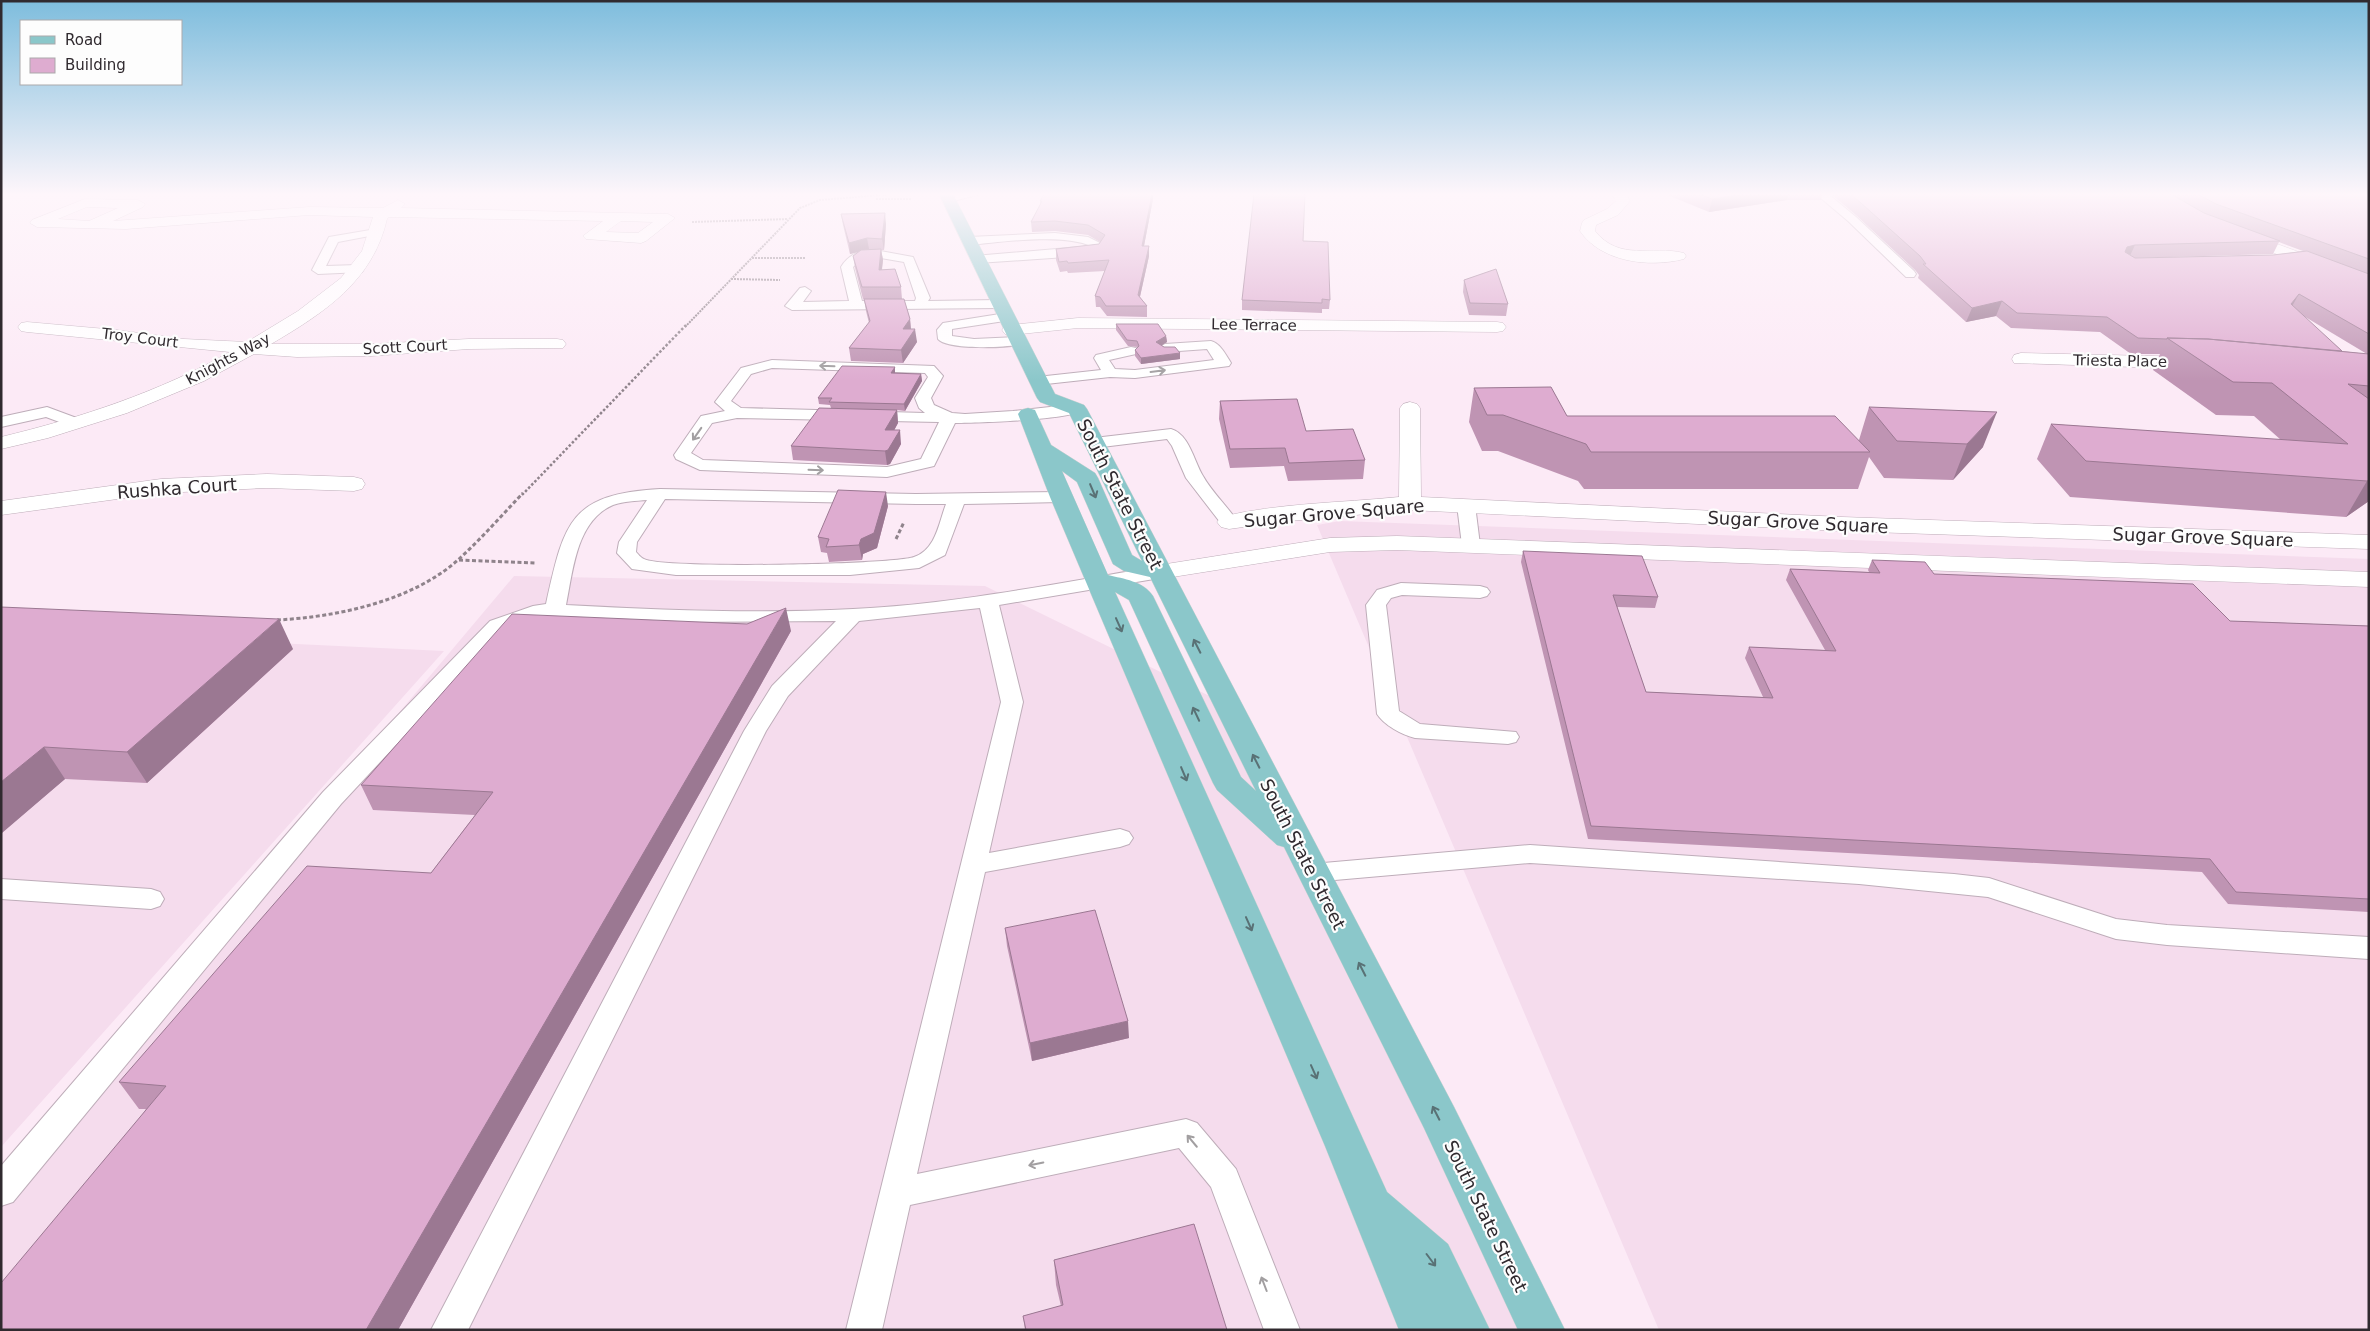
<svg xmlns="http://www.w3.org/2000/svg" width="2370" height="1331" viewBox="0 0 2370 1331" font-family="'DejaVu Sans',sans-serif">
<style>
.built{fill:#f5dced}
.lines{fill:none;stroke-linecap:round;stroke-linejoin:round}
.lane-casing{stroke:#beadb9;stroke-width:2}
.street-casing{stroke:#beadb9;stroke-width:1}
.secondary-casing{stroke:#beadb9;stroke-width:1}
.primary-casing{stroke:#d6d4d5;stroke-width:1}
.path-far2{stroke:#8f838b;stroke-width:2;stroke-dasharray:2 1;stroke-linecap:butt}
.path-far1{stroke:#8f838b;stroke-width:2.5;stroke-dasharray:2.5 2;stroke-linecap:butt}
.path{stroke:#8f838b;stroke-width:3;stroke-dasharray:4 2.5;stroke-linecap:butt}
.lane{fill:#fff;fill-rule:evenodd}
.street{fill:#fff;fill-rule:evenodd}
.secondary{fill:#fff;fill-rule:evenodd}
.primary{fill:#8bc7ca;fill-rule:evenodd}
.wall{fill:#bf94b3;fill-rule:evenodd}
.shaded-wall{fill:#9b7892}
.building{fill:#deacd0;stroke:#9b7892}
.oneway{stroke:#a29fa1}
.oneway2{stroke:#597175}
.labels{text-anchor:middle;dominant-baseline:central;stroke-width:4.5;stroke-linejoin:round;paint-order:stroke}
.far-street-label{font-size:15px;fill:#302a2f;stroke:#fdfdfd}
.street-label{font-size:18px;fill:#302a2f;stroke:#fdfdfd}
</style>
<rect width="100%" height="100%" fill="#fceaf6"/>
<path class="built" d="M1340 521 2369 559V1330H1659L1317 525Z
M514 576 985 586 1228 705 1545 1330H1V1186Z
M1 630 444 651 1 1147Z"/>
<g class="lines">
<g class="lane-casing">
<path id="lane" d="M957 194H981L949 202 944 199Z
M1816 194H1828L1856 217 1914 271 1916 274 1914 277H1906L1848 221Z
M376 229 380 230 382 232 380 234 338 242 326 266 358 265 364 269 362 272 318 274 312 270 329 237Z
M1055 233 1088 237 1104 245 1099 252 1066 257 978 263 974 262 972 259 974 256 1091 246C1062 233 1001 242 969 245L963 241 969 237Z
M875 250 913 257 930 298 928 301 999 300 1006 304 999 308 792 310 785 306 800 288 805 287 811 291 803 302 849 301 841 267C849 254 859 251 875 250ZM875 257 904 262 916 298 915 301H862L853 267 862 259Z
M1006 313 1011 314 1013 317 1011 320 952 329V336L974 339 1017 337 1024 341 1022 344C1007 348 947 350 938 339L937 330 943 323Z
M1211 341C1220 343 1226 355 1231 363L1229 366 1135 378 1110 377 1037 385 1030 381 1037 377 1101 370 1094 358 1096 355 1131 347 1136 348 1138 351 1136 354 1109 360 1115 369 1135 370 1214 360 1207 349 1165 352 1158 348 1165 344Z
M772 360 934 366 943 376 931 398 934 405 952 413 965 414 1013 411 1077 404 1085 409C1077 420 972 423 955 423L934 466 887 477 700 470 676 459 674 455 701 416 725 411 715 402 741 368ZM772 368 925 373 928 377 915 398 919 408 925 413 741 408 731 401 751 374ZM737 418 939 422 921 459 887 467 703 460 691 453 712 423Z
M47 407 82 420 84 423 82 426H70L46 417 1 427V417Z
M1171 429C1189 434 1194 461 1203 476 1212 492 1227 506 1238 522L1235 526H1223L1186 478 1172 446 1167 439 1094 448 1088 446 1086 443 1088 440 1094 438Z
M660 489 916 494 1061 492 1067 493 1070 497 1067 501 1061 502 964 504 945 555 919 568 850 575H676L632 569 617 553 619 542 647 500C636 501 624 501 613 505 576 521 573 571 566 605 661 610 758 614 853 609 957 604 1058 583 1160 566L1167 568 1170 572 1167 576 1160 578 999 605 1023 702 989 853 1120 829 1129 832 1133 838 1129 844 1120 847 985 872 917 1174 1186 1119 1197 1123 1236 1169 1300 1330H1264L1211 1187 1179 1148 910 1205 882 1330H846L1001 702 980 608 859 621 788 696 766 731 468 1330H431L744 731 772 686 836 621 666 622 542 616 504 629 341 804 13 1202 1 1206V1166L323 792 490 621 533 606 546 604C564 523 569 494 660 489ZM665 499 916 504H946C939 522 936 550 914 557 890 565 662 569 644 559 641 558 638 554 636 552L637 542Z
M1466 500 1472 501 1475 505 1480 545 1478 549H1464L1462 545 1457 505 1460 501Z
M1401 583 1480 586 1487 588 1490 592 1487 596 1480 598 1402 595 1391 598 1386 605 1399 711 1420 724 1516 732 1519 737 1516 742 1508 744 1415 738C1402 735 1384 725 1377 714L1366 605 1377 590Z
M1530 845 1954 874 1989 878 2116 919 2167 925 2369 937V959L2167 945 2116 939 1988 897 1859 884 1530 863 1312 882 1303 880 1299 873 1303 866 1312 864Z
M1 879 151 889 160 892 164 899 160 906 151 909 1 899Z"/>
</g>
<g class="street-casing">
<path id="street" d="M1612 194H1626L1630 201 1618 215 1596 225 1595 231C1620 262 1651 245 1684 253L1686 256 1684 259C1649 268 1601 262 1580 231L1582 223 1584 220 1607 209 1616 201Z
M85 199 138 200 145 204 143 207 113 221 309 207 383 208 398 200 405 204 401 208 668 214 675 218 646 241 641 243 586 239 583 236 603 221 389 217 387 219C373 281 324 313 271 344H371L469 339H557L563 340 566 344 563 348 469 349 371 356 297 357 254 354 204 381 127 413 48 438 1 449V437C80 418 159 392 230 352L27 332 21 331 18 327 21 323 27 322 117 330 184 339 247 342 298 311 341 278 362 251 373 217 309 215 126 229 37 227 30 223 32 220ZM87 207 118 208 89 221 58 219ZM621 221 653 222 638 233 606 232Z
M1078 318 1497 322 1503 323 1506 327 1503 331 1497 332 1078 328 1011 335 1005 334 1002 330 1005 326 1011 325Z
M2021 353 2194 357 2201 359 2203 363 2201 367 2194 369 2014 363 2012 359 2014 355Z
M1410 402 1417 404 1420 408 1421 497 1842 517 2369 535V549L1842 531 1410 510 1279 522 1229 529 1221 527 1217 522 1221 517C1278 503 1340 503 1399 497L1400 408 1403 404Z
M267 474 354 477 362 479 365 484 362 489 354 491 267 488 161 493 1 515V501L161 479Z
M1397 536 2369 572V587L1397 550 1330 552 1160 579 1151 577 1148 572 1151 567 1160 565 1330 538Z"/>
</g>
<g class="secondary-casing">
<path id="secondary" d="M2242 231 2369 278V289L2237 239 2234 236Z"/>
</g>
<g class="primary-casing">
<path id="primary" d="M939 194H953L1055 394 1084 405 1087 409 1454 1107 1565 1330H1518L1424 1128 1284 847 1277 845 1217 790 1213 783 1129 600 1115 592 1387 1192 1448 1244 1490 1330H1399L1325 1146 1050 497 1018 414 1021 410 1028 408 1035 410 1051 445 1095 473 1098 478 1132 555 1142 561 1069 413 1040 402 1037 398ZM1062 471 1077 482 1113 564 1124 571 1150 577 1256 791 1241 777 1153 596C1143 581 1124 579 1108 575Z"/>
</g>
<path class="path-far2" d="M876 199H912
M692 222 788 219
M752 258H806
M731 279 780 280
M685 327 800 208 820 200 892 194"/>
<path class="path-far1" d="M522 495 686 325"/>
<path class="path" d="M896 539 904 522
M459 560 535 563
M277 620C337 617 413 601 459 559 481 539 502 515 523 493"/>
<use href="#lane" class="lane"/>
<use href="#street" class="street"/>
<use href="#secondary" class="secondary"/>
<use href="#primary" class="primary"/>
</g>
<path class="wall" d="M1665 194H1822L1821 200H1787L1709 212Z
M1831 194H2369V501L2346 517 2070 497 2037 459 2051 424 2281 440 2254 416 2216 415 2153 370 2160 354H2131L2100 332 2011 328 1996 316 1966 322 1918 278 1919 275 1915 270 1857 216ZM2279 242 2303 251 2273 255 2135 258 2273 254ZM2302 315 2367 354 2342 351Z
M1153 199 1144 246H1149V256L1140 297 1147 306V317L1107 316 1100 307H1096L1095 296 1105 271 1068 273 1067 271 1060 272 1056 260V249L1099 244 1100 242 1088 235 1055 231 1032 232 1031 222 1040 205V201Z
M841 214 886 224 884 250H881L883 260 882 270 901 287 902 299 910 319 911 329 917 342 903 363 851 361 849 348 869 323 866 311 864 299H869H863L855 268 853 256 859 252 850 254 843 225Z
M1303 241 1330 300 1329 309H1322V313L1242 310V300Z
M1464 280 1508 304 1506 316 1469 315 1463 292Z
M1116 324 1166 336 1167 342 1161 345 1164 347 1180 353V359L1141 364 1135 356V350L1138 347 1128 346 1116 330Z
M895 367V373L921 374 922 381 905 411 897 410 898 423 894 430 901 444 890 464 887 465 793 460 791 446 831 408 830 405 819 404 818 398Z
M1474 388 1567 416 1859 440 1869 407 1983 447 1953 480 1884 478 1869 457 1858 489H1584L1578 481 1498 451H1482L1469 422Z
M1220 401 1306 431 1365 460 1363 479 1288 481 1284 466 1230 468 1219 419Z
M888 506 877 548 863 554 862 560 829 562 827 553 821 552 818 537Z
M1523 551 1658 597 1655 608 1617 607 1646 692 1763 697 1745 658 1749 647 1825 650 1786 580 1790 569 1869 572 1868 570 1872 560 1934 574 2230 621 2369 626V912L2228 904 2202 872 1588 839 1521 562Z
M1 607 293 649 147 783 65 779 1 833Z
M791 631 398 1330H1L146 1109H139L119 1082 431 873 475 815 373 810 361 785Z
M1005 928 1129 1038 1032 1061 1007 946Z
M1054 1260 1227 1330H1025L1023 1316 1061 1306 1056 1285Z"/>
<path class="shaded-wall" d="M1152 194H1153V199L1142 256V246Z
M1745 194H1789L1787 200 1709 212 1712 199Z
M885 213 886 224 884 250 882 239Z
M867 238 869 249 850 254 849 243Z
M2135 245 2129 258 2121 261 2127 247Z
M1149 246V256L1138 305V295Z
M881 249 883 260 880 282 879 270Z
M2299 294 2291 308V304Z
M2002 301 1996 316 1966 322 1972 308Z
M910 319 911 331 903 329Z
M915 329 917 342 903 363 901 350Z
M1166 336 1167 342 1156 349V342Z
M1180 353V359L1141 364V358Z
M895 367V374L891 373Z
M921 374 922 381 905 411 904 404Z
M897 410 898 423 887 444 885 430Z
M1997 412 1983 447 1953 480 1967 444Z
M900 430 901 444 890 464 887 465 885 451Z
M2369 480V501L2346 517 2367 481Z
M886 492 888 506 877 548 863 554 862 560 859 545 861 539Z
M786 608 791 631 398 1330H366Z
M279 619 293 649 147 783 127 752Z
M44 747 65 779 2 833 1 782Z
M1128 1021 1129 1038 1032 1061 1030 1043Z"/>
<path class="building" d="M1044 194H1152L1142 246H1149L1138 295 1147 306H1106L1100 297 1095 296 1109 260 1068 263 1067 261 1059 262 1056 249 1099 244 1105 235 1088 225 1055 221 1031 222 1042 201H1040Z
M1254 194H1305L1303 241 1328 242 1330 300 1322 299V303L1242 300Z
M1699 194H1745L1712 199Z
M1850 194H2171L2204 213 2280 241 2135 245 2127 247 2125 252 2135 258 2273 255 2307 251 2369 274V334L2299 294 2291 304 2342 351 2208 339 2167 338V339L2138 338 2107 317 2017 313 2002 301 1972 308 1923 264H1926L1920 256 1861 203Z
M2197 194H2369V259L2216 204Z
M885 213 882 239 867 238 849 243 841 214Z
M881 249 879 270 895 269 901 287H862L853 256 861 250Z
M1496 269 1508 304 1470 303 1464 280Z
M864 299H904L910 319 903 329H915L901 350 849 348 870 321Z
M1116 324H1158L1166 336 1156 342 1164 347H1175L1180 353 1141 358 1135 350 1139 346 1137 341 1127 340Z
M2167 338 2208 339 2369 354V386L2348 384 2369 399V480L2367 481 2086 461 2051 424 2348 444 2272 383 2233 382Z
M842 366 895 367 891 373 921 374 904 404 829 402 832 398H818Z
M1551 387 1567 416H1835L1870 452H1591L1586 444 1503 415H1487L1474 388Z
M1297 399 1306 431 1353 429 1365 460 1289 463 1285 448 1230 449 1220 401Z
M1869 407 1997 412 1967 444 1897 441Z
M819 408 897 410 885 430H900L888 450 885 451 791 446Z
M838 490 886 492 874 533 861 539 859 545 826 547 829 539 818 537Z
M1523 551 1642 556 1658 597 1613 595 1646 692 1773 698 1749 647 1836 651 1790 569 1880 573 1872 560 1925 562 1934 574 2193 584 2230 621 2369 626V899L2236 892 2210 859 1591 826Z
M1 607 279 619 127 752 44 747 1 782Z
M786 608 366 1330H1V1283L166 1086 119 1082 307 866 431 873 493 792 361 785 512 614 747 624Z
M1095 910 1128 1021 1030 1043 1005 928Z
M1194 1224 1227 1330H1026L1023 1316 1063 1305 1054 1260Z"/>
<defs><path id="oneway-shaft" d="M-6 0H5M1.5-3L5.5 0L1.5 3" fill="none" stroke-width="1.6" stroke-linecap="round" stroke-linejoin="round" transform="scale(1.25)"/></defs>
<g class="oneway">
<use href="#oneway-shaft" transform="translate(827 366) rotate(-178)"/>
<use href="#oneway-shaft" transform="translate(1158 371) rotate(-7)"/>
<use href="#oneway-shaft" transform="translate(697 434) rotate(125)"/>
<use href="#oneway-shaft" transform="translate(816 470) rotate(2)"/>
<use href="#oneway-shaft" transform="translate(1192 1141) rotate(-130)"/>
<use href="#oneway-shaft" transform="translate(1036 1164) rotate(168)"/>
<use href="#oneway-shaft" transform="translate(1264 1284) rotate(-111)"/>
</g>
<g class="oneway2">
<use href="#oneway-shaft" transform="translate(1093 491) rotate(67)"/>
<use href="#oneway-shaft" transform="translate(1119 625) rotate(66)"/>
<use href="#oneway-shaft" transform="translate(1197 646) rotate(-117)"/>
<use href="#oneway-shaft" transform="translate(1196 714) rotate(-115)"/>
<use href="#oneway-shaft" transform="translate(1256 761) rotate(-117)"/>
<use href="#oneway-shaft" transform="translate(1184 774) rotate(67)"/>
<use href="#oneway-shaft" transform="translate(1249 924) rotate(66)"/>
<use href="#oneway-shaft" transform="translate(1362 969) rotate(-117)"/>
<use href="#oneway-shaft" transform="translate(1314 1072) rotate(66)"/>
<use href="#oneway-shaft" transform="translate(1436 1113) rotate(-117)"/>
<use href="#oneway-shaft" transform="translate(1431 1260) rotate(53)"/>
</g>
<linearGradient id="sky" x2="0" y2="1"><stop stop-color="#7ebddd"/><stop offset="0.51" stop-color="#fef6fb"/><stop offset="1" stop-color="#fef6fb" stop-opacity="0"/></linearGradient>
<rect width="2370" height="381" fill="url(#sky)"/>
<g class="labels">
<g class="far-street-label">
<text transform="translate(1254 325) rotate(1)">Lee Terrace</text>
<text transform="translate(140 338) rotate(7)">Troy Court</text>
<text transform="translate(405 347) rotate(-3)">Scott Court</text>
<text transform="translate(228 359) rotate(-28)">Knights Way</text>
<text transform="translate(2120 361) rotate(1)">Triesta Place</text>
</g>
<g class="street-label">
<text transform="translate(177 488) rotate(-4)">Rushka Court</text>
<text transform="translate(1120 494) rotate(63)">South State Street</text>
<text transform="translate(1334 513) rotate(-5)">Sugar Grove Square</text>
<text transform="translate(1798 522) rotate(3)">Sugar Grove Square</text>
<text transform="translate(2203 537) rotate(2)">Sugar Grove Square</text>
<text transform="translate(1303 854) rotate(63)">South State Street</text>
<text transform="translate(1486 1216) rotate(64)">South State Street</text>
</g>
</g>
<rect width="2370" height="1331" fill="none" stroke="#302a2f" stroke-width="5"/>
<rect x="20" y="20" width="162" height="65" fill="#fdfdfd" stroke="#aba9ab"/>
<rect x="30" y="36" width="25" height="8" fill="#8bc7ca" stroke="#aba9ab"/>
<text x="65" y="45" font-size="15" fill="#302a2f">Road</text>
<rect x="30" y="58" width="25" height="15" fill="#deacd0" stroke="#aba9ab"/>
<text x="65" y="70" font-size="15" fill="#302a2f">Building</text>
</svg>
